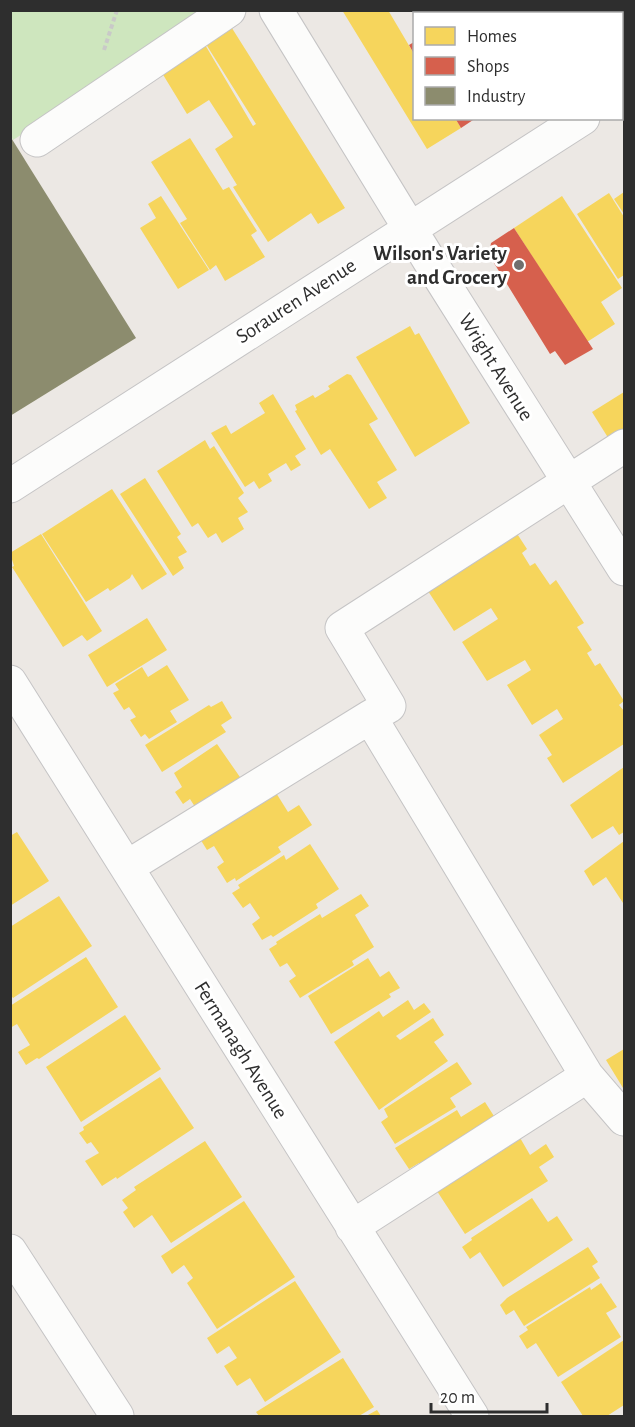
<svg xmlns="http://www.w3.org/2000/svg" width="635" height="1427" viewBox="0 0 635 1427" font-family="'Alegreya Sans',sans-serif">
<style>
.green{fill:#cee6be}
.homes{fill:#f6d55c}
.shops{fill:#d6604d}
.industry{fill:#8c8c6e}
.lines{fill:none;stroke-linecap:round;stroke-linejoin:round}
.minor-casing{stroke:#c5c4c5;stroke-width:35}
.path{stroke:#c9c9c8;stroke-width:4;stroke-dasharray:4.5 3;stroke-linecap:butt}
.minor{stroke:#fcfcfb;stroke-width:33}
.poi-dot{fill:#706f6e;stroke:#fff;stroke-width:2}
.labels{text-anchor:middle;dominant-baseline:central;stroke-width:6;stroke-linejoin:round;paint-order:stroke}
.poi-label{font-size:21px;font-weight:bold;fill:#2e2e2e;stroke:#fff;text-anchor:end}
.street-label{font-size:21px;fill:#2e2e2e;stroke:#fff}
</style>
<rect width="100%" height="100%" fill="#ece8e4"/>
<path class="green" d="M11 11H215L13 140 11 136Z"/>
<path class="homes" d="M342 10H388L414 54V118H455L461 128 427 149Z
M459 10H579L581 14H461Z
M586 10H624V20L622 22V14H588Z
M230 25 345 208 318 224 311 213 268 242 233 187 237 185 215 149 233 137 209 100 187 114 162 73 204 43 253 126 256 124 204 41Z
M190 138 223 190 229 187 257 231 251 235 265 257 225 281 216 265 210 270 180 223 187 219 151 162Z
M624 192V214L614 199Z
M609 193 624 217V275L618 279 577 214Z
M161 196 209 270 178 289 140 228 156 218 148 204Z
M562 196 622 288 601 302 615 324 587 342 514 228Z
M410 326 415 335 419 333 470 423 415 457 356 357Z
M347 374 351 375 378 419 369 424 397 470 377 482 387 498 369 509 330 449 321 455 295 411 297 410 295 405 313 395 315 398 330 389 328 386Z
M624 392V436L612 444 592 412Z
M273 394 306 449 295 456 301 465 291 471 286 463 268 474 272 481 259 489 254 481 245 487 211 433 226 425 231 434 265 413 259 403Z
M205 440 210 449 214 446 244 493 238 498 248 512 238 518 244 529 222 543 216 533 208 538 198 523 192 527 157 471Z
M145 478 181 534 177 537 187 552 178 557 184 568 173 576 120 494Z
M112 489 167 574 142 590 132 574 130 578 110 591 108 588 86 602 42 534Z
M514 529 527 549 522 553 530 566 535 563 550 585 556 580 584 623 577 627 592 650 587 653 595 666 600 663 624 701 619 705 624 711V744L563 783 547 758 552 755 539 735 563 719 557 709 532 725 507 685 531 670 525 660 487 681 462 642 498 619 491 608 454 631 428 591Z
M41 534 102 631 87 641 82 635 63 647 12 567 14 566 10 553Z
M147 618 167 650 107 687 88 655Z
M167 665 189 700 170 711 177 722 149 739 145 734 141 737 130 720 136 717 129 707 124 710 113 693 119 690 115 684 142 667 148 677Z
M222 701 232 718 221 725 226 732 162 772 145 745 209 705 211 707Z
M217 744 242 780 197 810 190 799 183 804 175 792 182 787 174 773Z
M624 767V832L619 835 613 826 592 839 570 805Z
M273 788 288 812 299 805 312 825 278 847 281 852 236 881 235 878 227 883 217 867 224 862 214 846 207 850 197 834Z
M17 832 49 881 10 906V836Z
M624 841V901L623 903 606 877 593 886 584 871Z
M310 844 339 889 316 904 318 908 273 937 271 935 262 940 252 924 260 918 250 903 243 908 232 893 240 888 238 885 284 855 286 860Z
M361 894 369 906 355 915 374 947 352 961 354 965 300 998 289 981 296 976 287 963 280 967 269 949 277 944 276 942 320 914 322 918Z
M59 896 92 946 13 998 10 994V927Z
M86 957 118 1007 39 1059 37 1058 26 1065 18 1052 30 1045 17 1024 10 1028V1006Z
M368 958 380 977 389 971 400 988 389 994 391 997 331 1034 308 996Z
M408 1000 414 1010 424 1003 431 1012 396 1036 400 1040 433 1018 444 1035 434 1042 448 1061 379 1110 334 1042 379 1011 383 1017Z
M125 1015 161 1069 81 1122 46 1067Z
M624 1049V1087L623 1088 606 1060Z
M457 1062 472 1084 450 1098 456 1107 395 1144 381 1122 388 1117 384 1109Z
M160 1077 194 1128 117 1179 116 1177 102 1186 85 1161 99 1153 91 1142 87 1144 79 1133 84 1130 83 1127Z
M485 1102 499 1124 424 1171 419 1163 409 1169 395 1148 457 1110 461 1117Z
M519 1136 530 1155 546 1144 554 1157 539 1167 548 1181 465 1234 435 1188Z
M205 1141 242 1197 171 1243 152 1215 134 1228 123 1212 128 1208 122 1200 136 1190 134 1187Z
M532 1198 548 1222 557 1216 573 1240 503 1287 480 1252 470 1259 462 1247 472 1240 471 1238Z
M244 1201 295 1277 217 1329 187 1283 193 1278 184 1265 172 1274 161 1256Z
M588 1247 598 1262 592 1266 600 1278 524 1326 514 1310 506 1315 500 1305 507 1298Z
M295 1281 341 1352 265 1402 250 1378 237 1386 224 1366 237 1358 229 1346 217 1354 207 1338Z
M601 1283 617 1307 606 1313 621 1337 558 1377 536 1343 527 1349 519 1336 528 1330 526 1327 590 1287 591 1290Z
M624 1340V1405L607 1416H583L561 1382Z
M343 1358 374 1407 359 1416H259L256 1412Z
M377 1410 381 1416H366Z"/>
<path class="shops" d="M414 42V54L409 45Z
M455 118H476L461 128Z
M514 228 593 349 565 365 555 351 550 354 489 255 491 243Z"/>
<path class="industry" d="M10 136 136 338 10 416Z"/>
<g class="lines">
<g class="minor-casing">
<path id="minor" d="M276 10 429 260 624 569
M622 94 624 92
M37 140 229 10
M624 446 342 628 389 706 370 717 587 1076 624 1119
M10 486 583 118
M10 682 472 1416
M127 867 370 717
M352 1227 587 1076
M10 1251 117 1416"/>
</g>
<path class="path" d="M104 50 117 10"/>
<use href="#minor" class="minor"/>
</g>
<circle class="poi-dot" cx="519" cy="265" r="6"/>
<g class="labels">
<g class="poi-label">
<text x="507" y="253">Wilson's Variety<tspan x="507" dy="24">and Grocery</tspan></text>
</g>
<g class="street-label">
<text transform="translate(296 301) rotate(-33)">Sorauren Avenue</text>
<text transform="translate(496 367) rotate(58)">Wright Avenue</text>
<text transform="translate(241 1050) rotate(58)">Fermanagh Avenue</text>
</g>
</g>
<rect width="635" height="1427" fill="none" stroke="#2e2e2e" stroke-width="24"/>
<rect x="413" y="12" width="210" height="108" fill="#ffffff" stroke="#ababab" stroke-width="1.5"/>
<rect x="425" y="27" width="30" height="18" fill="#f6d55c" stroke="#ababab" stroke-width="1.5"/>
<text x="467" y="42" font-size="18" fill="#2e2e2e">Homes</text>
<rect x="425" y="57" width="30" height="18" fill="#d6604d" stroke="#ababab" stroke-width="1.5"/>
<text x="467" y="72" font-size="18" fill="#2e2e2e">Shops</text>
<rect x="425" y="87" width="30" height="18" fill="#8c8c6e" stroke="#ababab" stroke-width="1.5"/>
<text x="467" y="102" font-size="18" fill="#2e2e2e">Industry</text>
<path d="M431 1403v9h116v-9" fill="none" stroke="#2e2e2e" stroke-width="3"/>
<text x="440" y="1403" font-size="18" fill="#2e2e2e" stroke="#ffffff" stroke-width="4.5" paint-order="stroke">20 m</text>
</svg>
